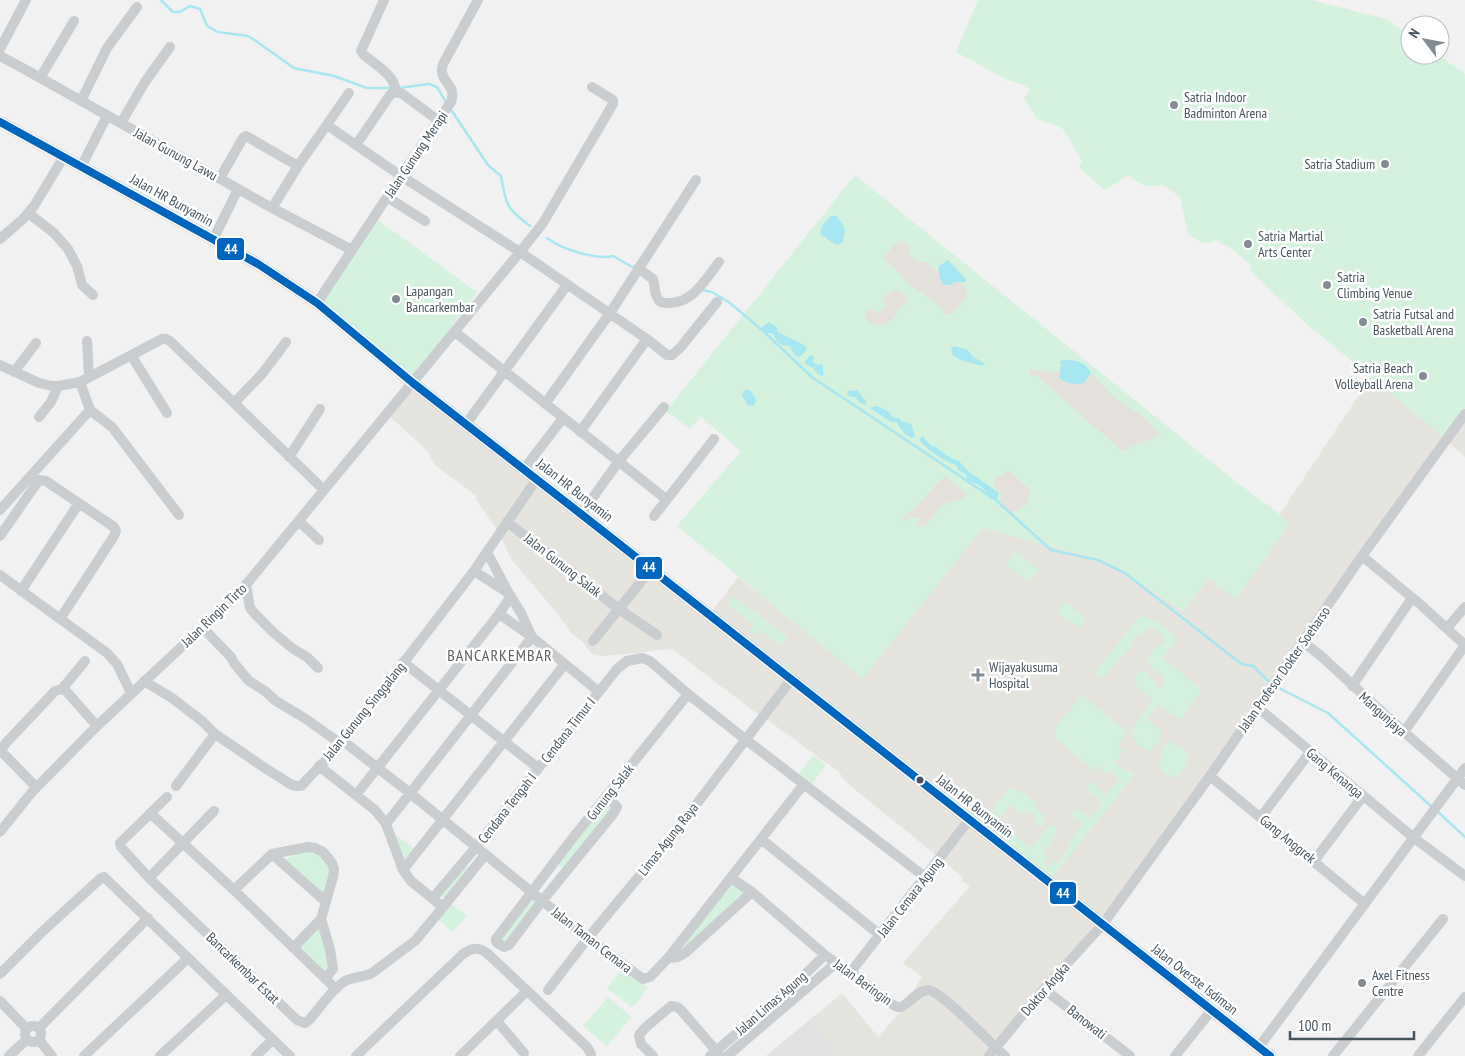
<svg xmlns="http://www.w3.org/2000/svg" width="1465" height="1056" viewBox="0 0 1465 1056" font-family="'PT Sans Narrow',sans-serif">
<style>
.commercial{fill:#e6e4df}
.education{fill:#e3e2e3}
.green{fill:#d4f2dd}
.sand{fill:#e5e2dd}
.water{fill:#a7e7f2}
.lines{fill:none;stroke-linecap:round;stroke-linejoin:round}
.stream{stroke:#a7e7f2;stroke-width:2.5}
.minor{stroke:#cacdd0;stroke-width:10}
.major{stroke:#c7cbce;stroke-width:12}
.bus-1-casing{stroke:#fff;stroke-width:11}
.bus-1{stroke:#0065bd;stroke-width:8}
.poi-dot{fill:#838c92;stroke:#fff;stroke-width:2}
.bus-dot{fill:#47555f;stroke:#fff;stroke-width:2}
.labels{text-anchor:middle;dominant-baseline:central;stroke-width:5;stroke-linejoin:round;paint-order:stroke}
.poi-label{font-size:14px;fill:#47555f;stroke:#fff;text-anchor:start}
.street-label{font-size:14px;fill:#47555f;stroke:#fff}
.quarter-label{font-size:16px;letter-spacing:1px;fill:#5c6166;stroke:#fff}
.line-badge{stroke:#fff;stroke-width:2}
.badge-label{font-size:14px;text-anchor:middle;font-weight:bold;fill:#fff}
</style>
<rect width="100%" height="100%" fill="#f2f1f1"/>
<path class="commercial" d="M1371 377 1446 439 1465 411V457L1446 440 1103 924 989 1056H766L842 993 878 1037 904 1007 922 977 903 963 970 886 961 881 963 877 853 788 841 777V774L769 721 752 710 672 649 604 656 592 654 583 642 571 633 557 613 511 559 499 533 477 501 475 499 477 496 435 465 429 454 424 448 396 422 387 415 413 383 709 615 738 577 863 678 982 528 1107 561 1184 612 1208 578 1279 515Z"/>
<path class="education" d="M810 1020 838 1056H766Z"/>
<path class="green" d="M978 0H1311L1386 19 1410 36V55H1438L1465 74V411L1446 439 1319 334 1312 329 1249 270 1252 266 1228 246 1221 244 1214 238 1213 242 1202 243 1188 234 1180 197 1164 185C1145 187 1144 188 1129 175L1105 190 1079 168 1082 161 1069 138 1062 128 1037 119 1024 98 1030 90 1025 85 1007 80 956 52Z
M855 175 1239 484 1277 512 1290 524 1236 599 1208 578 1184 612 1107 561 982 528 863 679 677 526 741 451 701 417 690 429 666 411Z
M378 220 477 292 414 378 315 306Z
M1016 551 1039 569 1029 582 1006 564Z
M734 596 788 637 780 646 760 630 756 635 750 631 754 625 727 604Z
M1065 601 1086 618 1079 628 1057 612Z
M1142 616C1154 619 1171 629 1177 640L1163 658 1199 687 1200 691 1182 718H1177L1158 704 1147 719 1161 730C1162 739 1157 747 1149 751 1115 734 1142 721 1152 700L1138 687 1135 679 1136 674 1142 671 1147 673 1158 688H1161C1170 676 1158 675 1152 668 1150 666 1149 663 1148 660L1151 653 1157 645H1163L1165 642C1164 635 1156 629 1150 627L1147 631 1136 636 1129 649 1104 677H1100L1095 672 1138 618Z
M1082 695 1128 732 1116 747H1118L1122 749 1123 751 1115 763 1126 771H1132L1133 773V777L1056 873 1050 877 991 830C987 811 1000 801 1010 788 1019 789 1035 799 1035 808L1044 816 1042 824 1040 828 1034 823 1038 818 1028 810 1023 815 1010 805 999 820C1010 829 1019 841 1032 848L1049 824 1056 827 1057 830 1054 835 1056 836 1043 854 1048 858 1044 863 1049 867 1055 860 1058 863 1070 847 1069 843 1083 824 1071 815 1077 808 1090 818 1103 803 1086 789 1089 783 1093 782 1097 784 1095 787 1106 795 1120 778 1109 770 1106 774 1102 771 1101 766 1096 772 1056 739 1055 728Z
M1169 741C1173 743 1179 746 1183 749 1193 758 1183 772 1176 778L1166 775 1158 767 1161 761V750Z
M813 755 826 765 812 784 799 774Z
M606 801 615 809 565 871 557 864Z
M394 834 416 850 403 866Z
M307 850H315L330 868 324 896 282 860Z
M465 865 470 869 446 899 441 896Z
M732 882 748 892 681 953 674 955Z
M532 896 540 901 506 944 498 938Z
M450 903 467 916 453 932 437 919Z
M319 925 330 965 324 974 297 948Z
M622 968 648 988 632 1008 607 988Z
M608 997 632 1017 607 1046 583 1026Z"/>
<path class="sand" d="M903 241 911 247 909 252C913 259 917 263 927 262L938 272 941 282 950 285 956 282 962 283 968 295 953 313 945 314 937 303 907 283 894 267 883 259 894 245Z
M896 290 904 294 909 301C906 303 902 305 900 308 897 311 896 315 894 318 885 327 874 327 865 319L866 311 872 309 875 312H879L885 307 886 301 882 297Z
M1031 369 1060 373V378H1087L1091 373 1114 397 1141 415 1161 434 1122 451 1038 377 1028 375Z
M1009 470 1031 491 1027 505 1011 513 998 504 1001 494 995 487 993 480Z
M944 476 967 494C964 497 961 499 957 501 953 502 949 502 945 504 933 510 932 529 916 526L922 518 920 517 916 519 911 516 907 519 905 523 903 522 902 519 918 505Z"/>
<path class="water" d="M831 216H837L845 229 843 242 838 245 830 241 820 234 822 226Z
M948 260 965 278 966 282C963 283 961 282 958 282 951 282 956 283 950 285 939 287 938 273 939 266Z
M769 322 778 328 777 331C787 338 799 340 807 348L806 351 799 357 794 354 790 346C777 345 778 342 772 333H767L762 329 763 326Z
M954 346 968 350 972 356 985 364 982 366 961 360 953 356 951 348Z
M811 355 814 357 813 362 818 365 822 364 824 375 822 376 818 374 813 368 805 364V361Z
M1064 360C1077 360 1085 362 1091 373L1084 383C1074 385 1068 384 1059 378L1061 364 1059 362Z
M745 390H749L752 392 756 401 753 406 747 405 742 395Z
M858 390 863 398 866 400V405L859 402 855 397 847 396 848 391Z
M877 406 888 411C891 416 892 418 899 418L902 422H905L911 424 915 436 912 438 905 434 896 422H891L870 408Z
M923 436 930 445 936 447 949 457 959 461 968 471 999 493 997 499 993 498 979 485 967 480V475L958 470 956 465C942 460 929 451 919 440Z"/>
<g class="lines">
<path class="stream" d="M161 0 173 12H180L190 6 200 9 207 26 218 32 248 36 256 41 294 68 334 76 367 88H393
M398 88 429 84 437 87 446 102
M452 111 488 165 501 176C506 205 506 208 530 226
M547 238C561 249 596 260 613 256L636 269
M702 290 712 292 730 303 762 330 813 378 863 411 997 501 1051 550 1098 560 1125 573 1230 655 1242 664 1253 666 1270 683
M1275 686 1328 713 1432 807
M1436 810 1465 837"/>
<path class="minor" d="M384 0 361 51 364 55C376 65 395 75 396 92
M0 49 26 0
M0 56 28 71 272 208 352 250
M40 78 74 21
M81 101 107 48 137 7
M121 123 145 82 170 47
M327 125 401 176 520 252 647 339 667 355H672L680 348 717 302
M356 145 390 95 394 92 401 93 439 121
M81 167 107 116
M220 178 243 138 246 136 298 166
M387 197 425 221
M272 208 298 166 349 93
M28 213 54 233 68 249 77 266 82 285 93 295
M0 239 23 219 34 206 63 158
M213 240 238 189
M638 268 653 279C655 285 654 293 658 299 660 303 664 303 668 303 692 304 706 279 719 262
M317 303 401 176 451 102C458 84 437 82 443 64L478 0
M455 332 666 499
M87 341 89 377
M131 355 167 413
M0 365 39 383 52 386H58L80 382 162 339H166L170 341 324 490
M14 372 36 343
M80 382 90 410 112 427 179 515
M234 403 262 374 286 342
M545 404 610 313 696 180
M39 417 51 402 58 386
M466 424 567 285
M580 432 647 339
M289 457 320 409
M524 469 563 418
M0 510 90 410
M581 514 619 461 664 407
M654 516 714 439
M299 521 319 540
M507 522 619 609 657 635
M0 536 39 480 46 481 114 527 116 531 114 536 60 619
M487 552 508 592 521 613 532 637 598 691
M1362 556 1421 605 1465 645
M474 571 507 592
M0 575 107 653 117 664 131 693
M246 584 250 608 256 615 274 633 292 648 307 657 318 668
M21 591 79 503
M202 627 231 657 234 663 249 681 265 691 276 701 306 719 341 744
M1447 628 1465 607
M593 641 651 569
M1303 642 1321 656 1404 732 1465 785
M403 662 538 768
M144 681 172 698 202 721 215 734 268 770 292 785 297 786H301L341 744 474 571 536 480
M1352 686 1412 598
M62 689 85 661
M1257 707 1414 838 1465 876
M1404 732 1465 645
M343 741 410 793 588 938 643 979 650 977 668 958 804 784
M319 766 375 810 386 824 403 870 411 881 438 903
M1210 776 1365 904
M176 786 215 734
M36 787 1 751 5 744 55 691 62 689 66 691 97 726
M356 795 499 614 511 596
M167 797 120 843 121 847 149 878 297 1020 305 1023 309 1020C319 1009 332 989 345 981 353 977 364 977 372 973L415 941 443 907 485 855
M607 797 617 807 613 814 542 901 509 945 504 947 496 942V939L568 844 688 694
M150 813 234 890 336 989
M1261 817 1310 752
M386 824 532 637 499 614
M0 832 32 792 97 726 240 592 520 252 543 223 613 104V100L592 87
M761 839 880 935
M272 854 326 902
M1314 861 1363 796
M403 870 564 665
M149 878 214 811
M731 878 752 892 825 955 854 975 890 1003 897 1007H901C910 1003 917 991 927 990 940 989 992 1045 1005 1056
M234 890 272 854 308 847 315 848 323 852 332 863 334 869 333 877 321 919 330 949 333 969 325 979
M433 898 476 847 617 669 627 661 642 658 650 661 688 694 745 739 925 877
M293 948 321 919
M668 958 678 957 685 953 752 892
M850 973 969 820
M0 974 43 931 101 878 104 877 290 1056
M1044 989 1130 1056
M548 990 588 938 670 839 791 680
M0 1001 26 1028
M497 1021 524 1053
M25 1034a8 8 0 1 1 16 0a8 8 0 1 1-16 0Z
M39 1028 148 918
M39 1040 52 1056
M1259 1047 1465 768
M9 1056 26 1040
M84 1056 187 959
M160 1056 226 995
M256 1056 272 1040
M356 1056 463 954C473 947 479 947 488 954L587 1047 591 1054V1056
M460 1056 527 991
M653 1056 641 1044 639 1035 645 1028 671 1006 677 1007 681 1010 719 1054
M710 1056 800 979 825 955
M727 1056 836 963
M989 1056 1044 989 1103 924 1210 776 1362 556 1465 414
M1175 1056 1211 1011
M1333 1056 1443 919
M1418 1056 1465 997"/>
<path class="major" d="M0 122 258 264 317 303 413 383 581 514 1270 1056"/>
<g class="bus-1-casing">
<path id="bus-1" d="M0 122 258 264 317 303 413 383 581 514 1270 1056"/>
</g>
<use href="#bus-1" class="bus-1"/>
</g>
<g class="poi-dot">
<circle cx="1174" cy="105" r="5"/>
<circle cx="1385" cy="164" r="5"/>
<circle cx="1248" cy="244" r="5"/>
<circle cx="1327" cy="285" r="5"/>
<circle cx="396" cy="299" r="5"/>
<circle cx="1363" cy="322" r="5"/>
<circle cx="1423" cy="376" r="5"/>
<path d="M975.5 667.5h5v5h5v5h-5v5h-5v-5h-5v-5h5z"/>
<circle cx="1362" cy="983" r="5"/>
</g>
<circle class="bus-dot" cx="920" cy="780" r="4.5"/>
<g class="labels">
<g class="poi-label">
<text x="1184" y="97">Satria Indoor<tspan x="1184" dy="16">Badminton Arena</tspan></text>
<text x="1375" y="164" text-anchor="end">Satria Stadium</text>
<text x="1258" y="236">Satria Martial<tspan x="1258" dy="16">Arts Center</tspan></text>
<text x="1337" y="277">Satria<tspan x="1337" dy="16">Climbing Venue</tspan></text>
<text x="406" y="291">Lapangan<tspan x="406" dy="16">Bancarkembar</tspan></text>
<text x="1373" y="314">Satria Futsal and<tspan x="1373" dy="16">Basketball Arena</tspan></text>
<text x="1413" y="368" text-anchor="end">Satria Beach<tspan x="1413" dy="16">Volleyball Arena</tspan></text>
<text x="989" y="667">Wijayakusuma<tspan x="989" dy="16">Hospital</tspan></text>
<text x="1372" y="975">Axel Fitness<tspan x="1372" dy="16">Centre</tspan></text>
</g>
<g class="street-label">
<text transform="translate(176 154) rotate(29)">Jalan Gunung Lawu</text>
<text transform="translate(416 154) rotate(-56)">Jalan Gunung Merapi</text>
<text transform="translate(172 200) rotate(29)">Jalan HR Bunyamin</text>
<text transform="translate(575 490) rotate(38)">Jalan HR Bunyamin</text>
<text transform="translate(563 565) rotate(38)">Jalan Gunung Salak</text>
<text transform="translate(214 615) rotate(-44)">Jalan Ringin Tirto</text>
<text transform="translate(1284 669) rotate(-55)">Jalan Profesor Dokter Soeharso</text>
<text transform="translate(364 711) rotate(-51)">Jalan Gunung Singgalang</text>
<text transform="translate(1383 714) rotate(42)">Mangunjaya</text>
<text transform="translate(568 730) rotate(-52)">Cendana Timur I</text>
<text transform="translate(1335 773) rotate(40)">Gang Kenanga</text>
<text transform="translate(610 792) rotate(-52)">Gunung Salak</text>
<text transform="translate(975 806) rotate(38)">Jalan HR Bunyamin</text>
<text transform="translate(507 808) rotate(-52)">Cendana Tengah I</text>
<text transform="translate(668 839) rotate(-52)">Limas Agung Raya</text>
<text transform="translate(1288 839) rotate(39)">Gang Anggrek</text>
<text transform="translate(910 897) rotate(-52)">Jalan Cemara Agung</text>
<text transform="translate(592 940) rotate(38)">Jalan Taman Cemara</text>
<text transform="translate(243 968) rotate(44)">Bancarkembar Estat</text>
<text transform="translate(1195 979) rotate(38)">Jalan Overste Isdiman</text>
<text transform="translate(863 982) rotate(36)">Jalan Beringin</text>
<text transform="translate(1045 989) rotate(-49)">Doktor Angka</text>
<text transform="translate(771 1003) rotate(-41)">Jalan Limas Agung</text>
<text transform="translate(1087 1022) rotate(38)">Banowati</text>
</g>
<g class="quarter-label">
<text x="500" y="655">BANCARKEMBAR</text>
</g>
</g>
<g class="line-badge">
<rect x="216" y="237" width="29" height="24" rx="5" fill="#0065bd"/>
<rect x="635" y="556" width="28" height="24" rx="5" fill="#0065bd"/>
<rect x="1049" y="881" width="28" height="24" rx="5" fill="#0065bd"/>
</g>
<g class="badge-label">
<text x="231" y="254">44</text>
<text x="649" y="572">44</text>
<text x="1063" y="898">44</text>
</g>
<g transform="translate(1425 40) rotate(302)"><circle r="24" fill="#ffffff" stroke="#b5bbbf"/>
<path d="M0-4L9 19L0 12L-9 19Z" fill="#838c92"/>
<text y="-8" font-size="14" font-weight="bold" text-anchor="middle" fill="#47555f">N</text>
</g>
<path d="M1290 1031v8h124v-8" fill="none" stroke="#47555f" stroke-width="2.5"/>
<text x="1298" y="1031" font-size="15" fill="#47555f" stroke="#ffffff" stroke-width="4" paint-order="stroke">100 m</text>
</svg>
